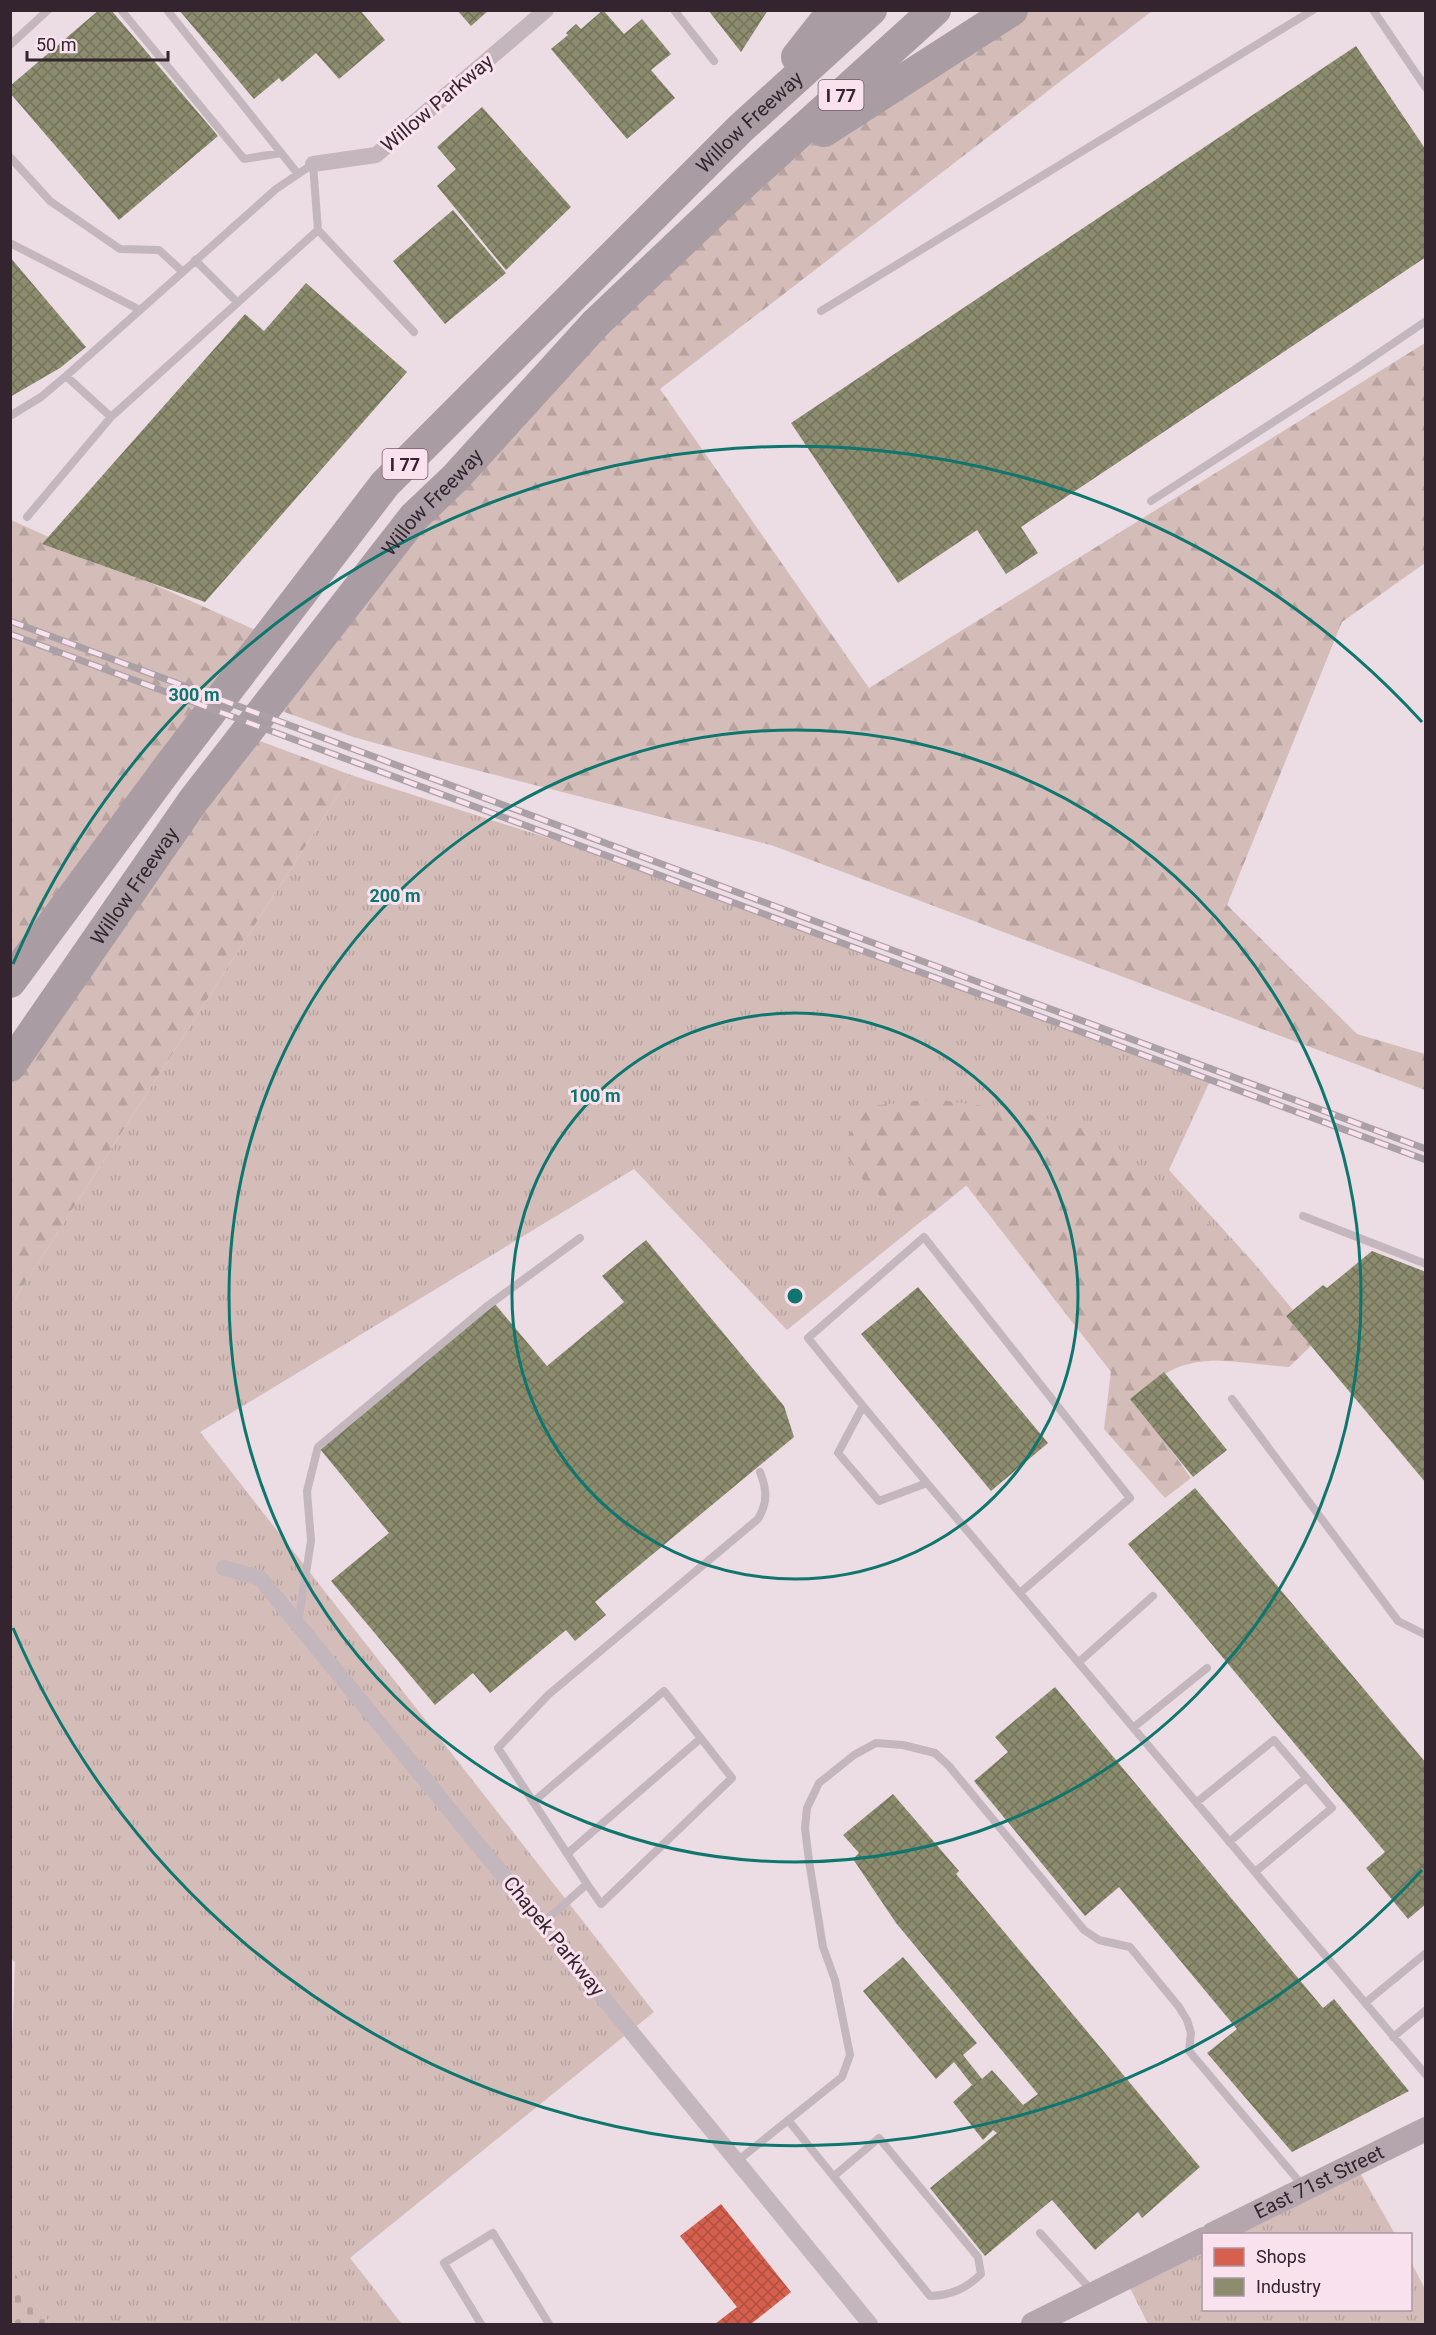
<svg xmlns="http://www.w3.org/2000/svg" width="1436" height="2335" viewBox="0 0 1436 2335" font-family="Roboto,sans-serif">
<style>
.grass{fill:url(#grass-tufts)}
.forest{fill:url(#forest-firs)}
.cemetery{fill:url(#cemetery-stones)}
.shops{fill:url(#shops-cross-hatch)}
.industry{fill:url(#industry-cross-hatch)}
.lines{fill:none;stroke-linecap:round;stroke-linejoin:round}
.service{stroke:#c4b6bd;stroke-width:8}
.minor{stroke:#c4b6bd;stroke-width:16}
.secondary{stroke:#b5a6ae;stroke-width:24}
.motorway{stroke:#aa9ca3;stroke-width:32}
.rail-casing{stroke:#aca0a7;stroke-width:7}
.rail{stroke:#f9e2ed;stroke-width:4.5;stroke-dasharray:14;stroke-linecap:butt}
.ring{fill:none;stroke:#0f766e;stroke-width:3}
.labels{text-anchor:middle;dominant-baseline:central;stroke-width:6;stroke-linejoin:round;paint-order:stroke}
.shield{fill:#f9e2ed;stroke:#6f5d68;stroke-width:1.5}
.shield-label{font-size:18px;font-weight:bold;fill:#34242f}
.street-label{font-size:20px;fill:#34242f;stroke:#f9e2ed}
.centre{fill:#0f766e;stroke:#f9e2ed;stroke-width:3}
.ring-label{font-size:18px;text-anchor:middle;font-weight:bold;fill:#0f766e;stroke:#f9e2ed;stroke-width:6;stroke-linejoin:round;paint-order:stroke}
</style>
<defs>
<pattern id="grass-tufts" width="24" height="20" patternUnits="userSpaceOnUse" patternTransform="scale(1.5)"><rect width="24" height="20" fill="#d4bdb9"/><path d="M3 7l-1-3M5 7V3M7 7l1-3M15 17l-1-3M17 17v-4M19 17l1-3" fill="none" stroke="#b7a29f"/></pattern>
<pattern id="forest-firs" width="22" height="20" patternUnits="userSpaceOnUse" patternTransform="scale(1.5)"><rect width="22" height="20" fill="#d4bdb9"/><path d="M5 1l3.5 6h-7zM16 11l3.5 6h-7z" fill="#b7a29f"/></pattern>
<pattern id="cemetery-stones" width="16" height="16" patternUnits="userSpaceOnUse" patternTransform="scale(1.5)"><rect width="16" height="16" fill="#d4bdb9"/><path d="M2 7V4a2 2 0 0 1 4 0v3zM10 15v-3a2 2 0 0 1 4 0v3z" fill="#b7a29f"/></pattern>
<pattern id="shops-cross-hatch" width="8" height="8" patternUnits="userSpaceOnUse" patternTransform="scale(1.5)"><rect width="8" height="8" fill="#d6604d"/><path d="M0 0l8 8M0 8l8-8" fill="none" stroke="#ae4f40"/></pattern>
<pattern id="industry-cross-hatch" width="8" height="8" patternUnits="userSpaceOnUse" patternTransform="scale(1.5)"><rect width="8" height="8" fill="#8c8c6e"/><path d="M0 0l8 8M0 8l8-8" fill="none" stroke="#73725b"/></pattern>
</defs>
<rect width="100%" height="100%" fill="#ecdce4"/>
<path class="grass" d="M351 775 604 856 1210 1081 1169 1170 1254 1263 1111 1372 966 1185 787 1330 634 1169 200 1432 654 2012 350 2258 402 2324H50L10 2268V2096L15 1962 10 1958 11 1305Z
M1355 2164 1395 2234H1213Z
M1203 2239 1204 2310H1410L1411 2262 1425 2289V2324H1148L1125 2278Z"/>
<path class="forest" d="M1012 11H1152L660 389 869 688 1425 343V563L1342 622 1227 905 1357 1034 1425 1054V1090L771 845 456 765 353 737 268 706 414 517 747 180Z
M11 520 269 636 11 982Z
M249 737 351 775 11 1305V1066Z
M934 1099 1006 1109 1068 1124 1104 1136 1254 1263 1293 1310 1286 1316 1311 1346 1289 1367C1251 1365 1210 1353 1174 1369 1162 1374 1150 1386 1139 1394L1155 1428 1191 1478 1165 1498 1104 1429 1111 1371 967 1185 925 1219 898 1213 863 1180 840 1147 870 1106Z"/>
<path class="cemetery" d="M10 2268H11L50 2324H11Z"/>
<path class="shops" d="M721 2204 791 2292 751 2324H715L737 2307 680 2236Z"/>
<path class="industry" d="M99 10H111L218 136 119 220 10 93V86Z
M179 10H360L385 40 339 79 316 53 282 82 279 78 254 99Z
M457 10H489L471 26Z
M603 10 624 34 642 19 671 54 651 70 675 98 627 139 551 49 568 35 566 33 576 24 581 29Z
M708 10H768L741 52Z
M1356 46 1426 150V257L1021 527 1038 553 1006 574 977 530 898 583 791 423Z
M482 107 571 207 506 270 437 186 456 169 437 147Z
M453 210 506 273 445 324 393 261Z
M10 257 86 347 60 368 10 397Z
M306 283 407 372 205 602 42 544 245 314 264 331Z
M646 1240 784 1406 794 1437 595 1602 606 1615 575 1641 566 1630 490 1693 473 1673 435 1705 331 1581 389 1533 320 1449 495 1304 547 1366 624 1302 602 1276Z
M1372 1251 1426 1272V1483L1286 1316 1323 1285 1327 1288Z
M918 1287 1048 1443 991 1491 861 1334Z
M1164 1372 1227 1450 1193 1477 1130 1399Z
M1195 1488 1426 1763V1904L1408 1919 1366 1868 1385 1852 1128 1544Z
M1055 1687 1323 2008 1334 1999 1409 2091 1292 2152 1207 2053 1237 2029 1119 1887 1085 1916 974 1781 1008 1752 995 1737Z
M893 1794 959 1871 956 1874 1200 2167 1142 2218 1138 2212 1095 2250 1052 2200 985 2256 930 2188 997 2133 993 2130 983 2140 953 2102 972 2085 954 2062 936 2079 863 1991 903 1957 977 2043 963 2055 982 2079 992 2070 1023 2105 1038 2094 896 1923 853 1859 859 1853 843 1835Z"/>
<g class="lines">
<path class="service" d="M121 10 244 159 281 153
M167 10 298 174
M674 10 714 61
M1373 10 1426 88
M10 45 48 10
M10 157 50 201 120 249 159 250 183 272
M313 164 318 230 414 332
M10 243 140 310
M195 260 237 302
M821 311 1313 10
M10 416 41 397 66 376 276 189 313 164
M111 417 318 230
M1151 501 1354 370 1426 321
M27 517 111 417 66 376
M1303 1216 1426 1264
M1232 1399 1398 1621 1426 1635
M863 1406 927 1483
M1021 1592 1130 1498 924 1237 808 1338 863 1406 838 1453 879 1501 927 1483 1426 2075
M298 1624 311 1541 307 1491 318 1447 486 1307 580 1238
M1079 1662 1153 1596
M1134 1727 1207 1668
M533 1802 664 1691 732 1778 601 1904 587 1884
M1197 1802 1274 1740 1332 1808 1255 1872
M1229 1842 1306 1778
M568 1853 700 1739
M543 1923 587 1884 498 1748 548 1695 758 1519C768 1502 767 1490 760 1472
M1365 2003 1426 1953
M1393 2037 1426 2010
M788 2120 930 2296C951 2295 966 2289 981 2274L978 2257 879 2138 834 2176
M736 2162 842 2077 850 2055 835 1980 823 1947 809 1861 805 1828 807 1808 819 1783 854 1755 876 1743 903 1745 935 1753 949 1766 1084 1930 1099 1940 1130 1947 1179 2007 1187 2020 1191 2033 1189 2051 1303 2186
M1040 2233 1092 2291
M481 2324 444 2263 493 2233 549 2324"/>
<path class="minor" d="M313 164 376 155 546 10
M224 1568 260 1578 870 2324"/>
<g class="secondary">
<path id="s1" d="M1213 2234 1426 2129"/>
<path d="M1033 2324 1204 2239"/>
</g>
<g class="motorway">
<path d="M797 57 834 10"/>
<path d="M824 131 1012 10"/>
<path id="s2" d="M10 982 170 765 385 484 740 129 871 10"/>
<path id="s3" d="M10 1066 193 801 414 517 456 477 596 323 747 180 935 10"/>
</g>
<g class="rail-casing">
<path id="rail" d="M10 621 1426 1149
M10 634 1426 1160"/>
</g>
<use href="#rail" class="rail"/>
</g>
<g class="ring">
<circle cx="795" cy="1296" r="283"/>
<circle cx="795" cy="1296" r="566"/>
<path d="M1422 1870A850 850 0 0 1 13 1628M13 964A850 850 0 0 1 1422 722"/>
</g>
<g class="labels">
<g class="shield">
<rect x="818.5" y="80" width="45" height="30" rx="4.5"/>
<rect x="382.5" y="449" width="45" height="30" rx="4.5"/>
</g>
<g class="shield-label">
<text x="841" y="95">I 77</text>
<text x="405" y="464">I 77</text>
</g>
<g class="street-label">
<text transform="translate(437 103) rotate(-40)">Willow Parkway</text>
<text stroke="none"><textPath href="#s2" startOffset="1137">Willow Freeway</textPath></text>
<text stroke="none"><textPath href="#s3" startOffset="705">Willow Freeway</textPath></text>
<text stroke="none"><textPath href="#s3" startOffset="219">Willow Freeway</textPath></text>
<text transform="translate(554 1936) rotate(51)">Chapek Parkway</text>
<text stroke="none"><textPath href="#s1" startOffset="118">East 71st Street</textPath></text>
</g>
</g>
<circle cx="795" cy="1296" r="9" class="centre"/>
<g class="ring-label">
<text x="194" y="701">300 m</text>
<text x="395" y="902">200 m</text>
<text x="595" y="1102">100 m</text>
</g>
<rect width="1436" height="2335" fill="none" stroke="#34242f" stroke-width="24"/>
<rect x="1202" y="2233" width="210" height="78" fill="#f9e2ed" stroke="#aa96a1" stroke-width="1.5"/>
<rect x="1214" y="2248" width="30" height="18" fill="#d6604d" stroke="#aa96a1" stroke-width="1.5"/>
<text x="1256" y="2263" font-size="18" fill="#34242f">Shops</text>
<rect x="1214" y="2278" width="30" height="18" fill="#8c8c6e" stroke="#aa96a1" stroke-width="1.5"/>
<text x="1256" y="2293" font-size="18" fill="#34242f">Industry</text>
<path d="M27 51v9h141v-9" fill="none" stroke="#34242f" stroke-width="3"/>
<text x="36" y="51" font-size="18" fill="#34242f" stroke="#f9e2ed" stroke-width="4.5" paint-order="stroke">50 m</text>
</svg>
